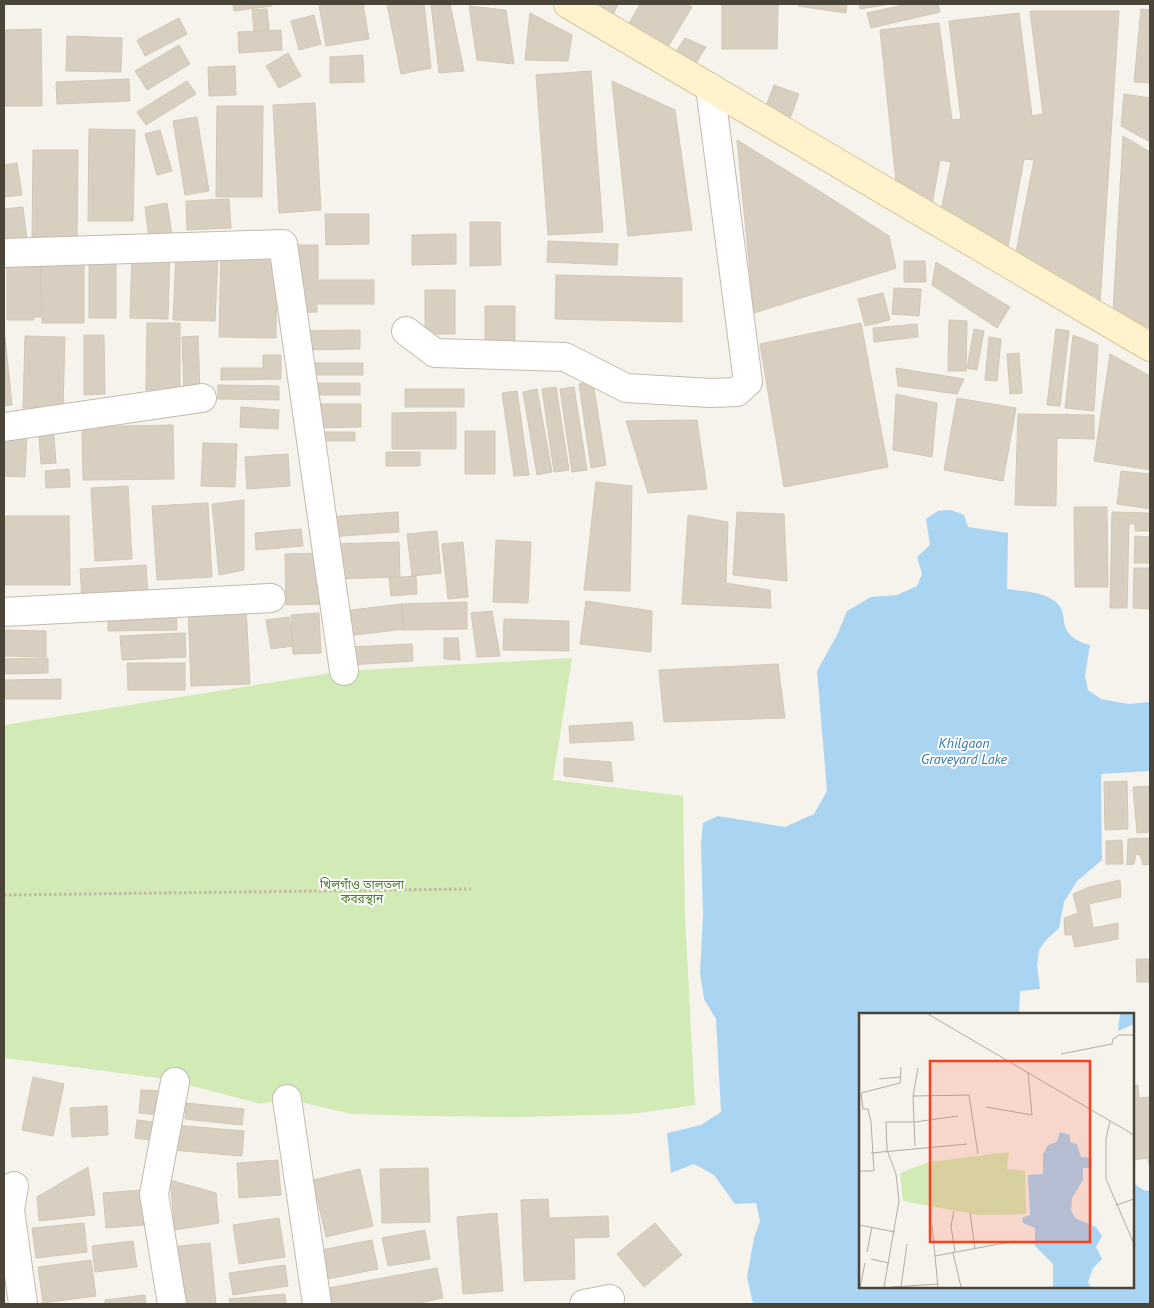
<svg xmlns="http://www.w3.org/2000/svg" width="1154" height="1308" viewBox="0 0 1154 1308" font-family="'PT Sans','Noto Sans Bengali',sans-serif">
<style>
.green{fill:#d2eab5}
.water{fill:#a9d4f2}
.building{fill:#d8cfc1;stroke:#d3c7b4}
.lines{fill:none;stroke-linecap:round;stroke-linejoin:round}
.street-casing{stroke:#c2bbae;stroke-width:30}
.secondary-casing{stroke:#d6c79b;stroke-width:30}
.path{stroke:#c4b79f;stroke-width:3;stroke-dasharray:2.5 2.5;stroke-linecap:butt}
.street{stroke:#fff;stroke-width:28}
.secondary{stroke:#fff3cd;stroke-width:28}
.labels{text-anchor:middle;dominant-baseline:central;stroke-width:4;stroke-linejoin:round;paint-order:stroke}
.park-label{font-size:12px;fill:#4a7f2a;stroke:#fff}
.water-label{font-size:14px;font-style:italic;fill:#2e7ab2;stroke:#fff}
.inset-road{fill:none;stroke:#b2ada4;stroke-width:1}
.view{fill:#fc3f1d;fill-opacity:0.15;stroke:#fc3f1d;stroke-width:2.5}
.inset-edge{fill:none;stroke:#4b4439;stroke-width:2.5}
</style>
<rect width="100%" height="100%" fill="#f6f3ec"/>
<path class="green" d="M572 658 553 780 683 796 685 916 695 1105 631 1114 519 1117 427 1116 352 1114 287 1099 261 1104 166 1079 4 1058V725L344 671Z"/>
<path class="water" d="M951 510 964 515 968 527 1008 533 1007 589C1023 592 1042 591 1056 602 1066 611 1062 622 1067 631 1072 639 1082 643 1090 645L1085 675 1088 690 1101 699 1128 704 1150 702V771L1101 774 1102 860 1077 881 1064 902 1059 928 1046 940 1039 950 1037 965 1040 989 1020 991 1019 1014H860V1287H1133V1183L1145 1191 1150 1190V1304H753L747 1277 754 1238 760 1221 756 1203 735 1204 714 1175 694 1164 671 1173 667 1133 701 1125 721 1112 716 1019 704 999 700 973 703 915 701 844 703 823 718 816 785 827 814 814 827 791 817 671 837 635 847 611 871 597 897 595 917 586 922 574 917 557 930 545 926 519 938 511Z"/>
<path class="building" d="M233 4H271L272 6 234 11Z
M319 4H363L369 39 326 46Z
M387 4H424L431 68 401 74Z
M431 4H450L464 71 439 73Z
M592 4H618L612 17Z
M640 4H686L692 7 666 50 627 27Z
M722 4H778L777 49H722Z
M798 4H847L846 13 798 6Z
M859 4H884V5L860 9Z
M908 4H938L940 12 871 28 867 13Z
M469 6 506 10 514 64 477 60Z
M267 9 269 30 254 31 252 10Z
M1141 9 1150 10V83L1134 82Z
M1030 11H1119L1100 304 1015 257 1034 160 1024 159 1007 252 940 215 951 162 940 160 931 210 897 191 880 30 939 23 952 120 961 119 949 21 1019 13 1032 116 1043 114Z
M530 13 572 35 568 61 525 60Z
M314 15 321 44 299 50 291 21Z
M179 18 187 34 145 56 137 40Z
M41 29 42 106H4V30Z
M281 30 282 50 239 53 238 32Z
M67 36 122 38 121 72 66 71Z
M685 38 706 47 691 71 671 59Z
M179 45 190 64 147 90 135 71Z
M288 53 301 76 279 88 266 66Z
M363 55 364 82 330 83V57Z
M235 66 236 95 209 96 208 67Z
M591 71 603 232 548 235 536 75Z
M129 79 130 101 57 104 56 82Z
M187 81 196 94 146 125 137 112Z
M612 81 675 110 692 230 628 236Z
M774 85 799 94 788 124 763 114Z
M1124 94 1150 98V142L1121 126Z
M315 103 321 210 279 213 273 105Z
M217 106H263L262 197H216Z
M197 117 209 191 185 195 173 121Z
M89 129 135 130 133 221H88Z
M160 130 172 171 157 175 145 134Z
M1123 136 1150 152V328L1113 311Z
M737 140 821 192 889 236 896 268 754 313Z
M33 150H78L77 241H32Z
M17 163 22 195 4 197V165Z
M229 199 231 228 187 230 186 201Z
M167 203 172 235 149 239 145 207Z
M23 207 27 239H4V209Z
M325 214H369V244L326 245Z
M470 222H500L501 265 470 266Z
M456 234V264L412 265V235Z
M548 241 618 244 617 265 547 262Z
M293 245H318V280H374V304H317V312L292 313Z
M221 249 277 250 276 338 219 337Z
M132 250H170L168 319 130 318Z
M176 254 218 256 215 321 173 320Z
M84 257V323H42L41 258Z
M89 259H116V318H89Z
M7 261H34V320H7Z
M904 261H925L926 282H904Z
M936 262 1010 307 997 328 932 285Z
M35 263H41V317H35Z
M556 275 682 278V322L555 319Z
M894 288 921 289 919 316 892 314Z
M425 290H455V334H425Z
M883 293 890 320 865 326 858 299Z
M485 306H515V349L485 350Z
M949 320 967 321 966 371H948Z
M147 323H180V390H146Z
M861 323 888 467 784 487 760 344Z
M917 324 918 337 874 342 873 328Z
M974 329 984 331 977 370 967 368Z
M1056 329 1069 331 1060 406 1047 405Z
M360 330V349L294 350V331Z
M84 335H104L105 394 84 395Z
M1073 335 1098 345 1094 411 1065 408Z
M25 336 65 337 63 409 23 408Z
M198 336 200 393H184L182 337Z
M4 337H5L12 405 4 406Z
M989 337 1001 339 997 381 985 380Z
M1019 353 1022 393 1010 394 1007 354Z
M1110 354 1150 376V470L1094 461Z
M263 355H281V379L221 380V368H263Z
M299 363H363V375H299Z
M896 368 964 379 957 394 898 386Z
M593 382 606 465 591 468 579 384Z
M317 383H360V395H317Z
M218 385 279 386V400L218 399Z
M556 387 569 470 554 472 542 389Z
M574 387 587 470 572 472 560 389Z
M405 389H464V407H405Z
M537 389 552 472 537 475 523 392Z
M517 391 529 475 514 476 502 393Z
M896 394 937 403 932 457 893 450Z
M957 398 1016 408 1003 481 944 470Z
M312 404H361V427L312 428Z
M241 407 279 410 278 429 240 427Z
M456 412V449H392V413Z
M1018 414 1094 415V439L1057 438 1056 506 1015 505Z
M697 420 707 489 648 493 626 421Z
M53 424 56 463 41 464 38 425Z
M173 425 174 479 83 480 82 427Z
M465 431H495V474H465Z
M4 432 27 433 25 477 4 476Z
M299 432H355V441H299Z
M203 443 237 444 235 487 201 486Z
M386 452H420V466H386Z
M288 454 290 486 247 489 245 457Z
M69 469 70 487 46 488 45 471Z
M1121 471 1150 474V509L1117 504Z
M596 482 632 486 630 591 584 590Z
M128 486 132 559 95 561 91 488Z
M244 500V570L219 575 212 504Z
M208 503 212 577 157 580 152 506Z
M1074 507H1107L1108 587H1075Z
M398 512 399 532 328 537 327 517Z
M737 512 784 514 787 581 733 575Z
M1112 512 1150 513V531H1135V524H1129L1127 608H1110Z
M688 515 728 522 726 583 770 590 771 608 682 604Z
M4 516H69L70 585H4Z
M301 529 303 546 256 550 255 533Z
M437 531 441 573 412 576 407 534Z
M1135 536 1150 537V563H1134Z
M496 540 531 542 528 603 493 602Z
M399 542 400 577 332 579 331 544Z
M463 542 468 597 448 599 442 544Z
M321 553 322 604 286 605 285 554Z
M146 565 148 595 82 599 80 569Z
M1134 568H1150V609L1133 608Z
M416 576 417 594 391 596 389 578Z
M586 601 652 611 651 652 580 644Z
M467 602V629L402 630 401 604Z
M402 604 405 629 346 636 343 611Z
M246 606 250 684 191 686 188 608Z
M492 611 500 656 477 657 471 613Z
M176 612 177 630 108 631V613Z
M319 613 321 653 293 654 291 615Z
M289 617 293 646 271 649 266 620Z
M504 619 569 621V651L503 650Z
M4 630 46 631V657L4 656Z
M185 633 186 657 122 660 120 636Z
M444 638H458L460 660 444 659Z
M412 644 413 661 350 665 349 647Z
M48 658V673L4 674V659Z
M127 663H185V690H128Z
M778 664 785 718 664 722 659 670Z
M61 679V699H4V680Z
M632 722 634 740 570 743 569 726Z
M564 758 611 762 613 782 564 776Z
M1127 781 1128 829 1105 830 1104 782Z
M1150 786V832L1137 833 1133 787Z
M1150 838V864L1143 865 1140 855 1136 854 1134 864 1127 865 1128 839Z
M1122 840 1123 864H1106V841Z
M1120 880 1121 897 1089 904 1093 928 1118 923V939L1075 947 1072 935H1065L1064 918 1078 913 1073 894 1089 887Z
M1136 959H1148L1149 982H1137Z
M33 1077 64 1084 53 1136 22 1130Z
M1138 1085 1139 1098 1150 1097V1169L1148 1158 1134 1160 1133 1149V1086Z
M141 1090 162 1091 160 1115 139 1113Z
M186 1103 244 1109 242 1125 185 1119Z
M107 1106 108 1135 72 1137 70 1108Z
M137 1120 161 1123 158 1141 135 1138Z
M174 1125 244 1131 242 1156 172 1150Z
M278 1160 281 1195 239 1198 237 1163Z
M88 1167 95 1215 39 1221 37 1197Z
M428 1168 430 1222 382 1223 380 1169Z
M360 1169 373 1226 326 1237 313 1180Z
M170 1180 216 1193 219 1223 175 1230Z
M141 1190 144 1225 106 1228 103 1193Z
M548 1199 549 1218 608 1216 609 1237 574 1238 575 1279 524 1281 521 1200Z
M497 1213 503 1291 463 1294 457 1217Z
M279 1218 285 1257 239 1264 233 1225Z
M84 1223 87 1252 36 1258 32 1228Z
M655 1223 682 1255 644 1287 617 1254Z
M425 1230 430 1259 388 1266 382 1238Z
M372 1240 378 1269 322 1280 316 1251Z
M133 1241 137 1267 95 1272 92 1246Z
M210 1243 216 1304H175L169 1247Z
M91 1260 96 1296 43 1303 38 1267Z
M285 1265 288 1286 233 1295 229 1273Z
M437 1268 443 1298 415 1304H331L328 1288Z
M285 1294 286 1304H230L229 1299Z
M145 1295 146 1304H105V1300Z"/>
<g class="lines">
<g class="street-casing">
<path id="street" d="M4 253 283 244 344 671
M406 331 435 353 565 357 626 388 711 393 737 392 748 382 710 87
M4 427 202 398
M4 612 271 598
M287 1099 317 1304
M14 1186 10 1210 23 1304
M172 1304 154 1194 175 1082
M584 1304 610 1299"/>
</g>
<g class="secondary-casing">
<path id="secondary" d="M568 4 1150 347"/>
</g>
<path class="path" d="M4 895 471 889"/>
<use href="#street" class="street"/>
<use href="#secondary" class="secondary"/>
</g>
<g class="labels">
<g class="park-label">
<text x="362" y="884">খিলগাঁও তালতলা<tspan x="362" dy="14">কবরস্থান</tspan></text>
</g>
<g class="water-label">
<text x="964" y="743">Khilgaon<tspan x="964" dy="16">Graveyard Lake</tspan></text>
</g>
</g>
<g transform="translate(859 1013)">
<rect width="275" height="275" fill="#f6f3ec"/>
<path d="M150 139 148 156 166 158 167 201 120 202 44 188 41 160 70 149Z" fill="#d2eab5"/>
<path d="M261 1H275V11L259 18ZM201 119 211 122V129L218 131 222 144 233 145V155H224V167L213 185 212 197 216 205 237 214 243 223 237 234 243 246 234 255 229 269 232 274H194V251L176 233V215L164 210 163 205 171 202 169 162 184 161V141L189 132 198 129Z" fill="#a9d4f2"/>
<path class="inset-road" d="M69 1 275 122M202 41 253 31 254 26 260 22H275M20 66 41 64M54 83 110 82 119 141M127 94 173 102 169 60M251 108 247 126V166L275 231M56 133 54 83 59 55M12 140 108 131M0 158H15L12 109 9 96H4L2 80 41 70 42 54M257 192 275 186M95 198 92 213 96 239M111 200 116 236M0 212 36 219M73 212 79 274M8 239 13 214M94 240 102 274M76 243 156 228M12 246 30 250M1 274 6 250M25 274 40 188 37 161 28 137 27 109H56L99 103M33 274 79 271M42 274 48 231"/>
<path class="view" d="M71 48H231V229H71Z"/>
<rect width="275" height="275" class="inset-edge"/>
</g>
<rect width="1154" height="1308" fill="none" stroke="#4b4439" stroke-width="10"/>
</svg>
